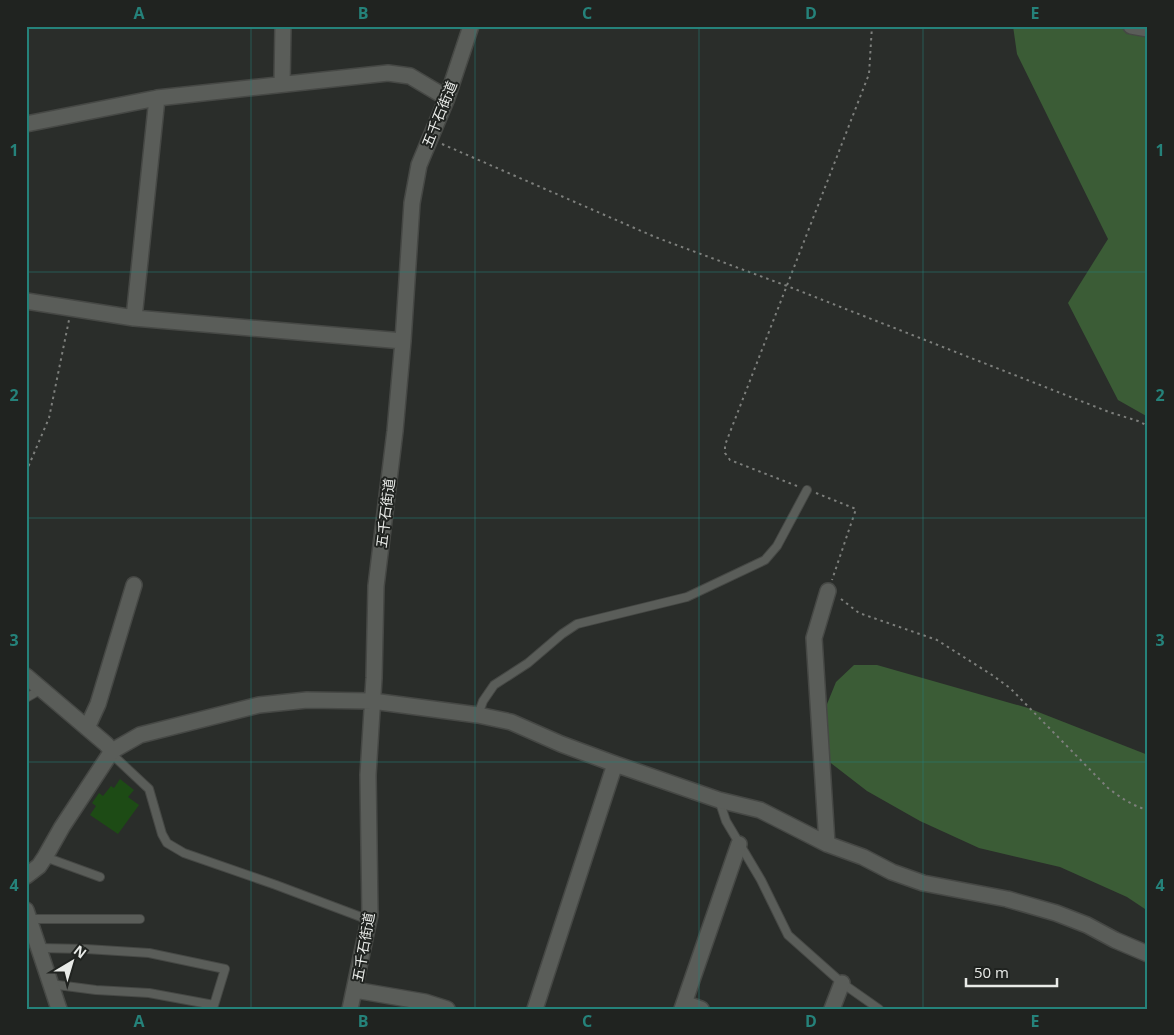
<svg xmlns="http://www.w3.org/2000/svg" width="1174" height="1035" viewBox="0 0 1174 1035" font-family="'Open Sans','Noto Sans JP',sans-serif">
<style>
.green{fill:#3b5c36}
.building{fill:#1d4b15}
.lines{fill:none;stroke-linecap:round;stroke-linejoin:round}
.lane-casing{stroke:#464845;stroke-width:10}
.street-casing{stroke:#464845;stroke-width:18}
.path{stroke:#7d7f7c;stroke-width:2;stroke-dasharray:2.5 4;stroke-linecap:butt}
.lane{stroke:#5a5d59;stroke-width:8}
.street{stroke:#5a5d59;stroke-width:15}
.grid{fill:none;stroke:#25827a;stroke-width:1;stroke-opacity:0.55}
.labels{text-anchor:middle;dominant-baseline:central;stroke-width:4;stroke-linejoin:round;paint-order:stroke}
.street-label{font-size:14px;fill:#e9ebe8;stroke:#202320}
.neatline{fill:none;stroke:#25827a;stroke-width:2}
.grid-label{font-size:16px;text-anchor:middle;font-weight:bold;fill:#25827a}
</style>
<rect width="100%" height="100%" fill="#2a2d2a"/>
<path class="green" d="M1013 26H1148V417L1118 400 1068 303 1108 239 1017 54Z
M854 665H877L1028 708 1148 755V911L1127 897 1060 867 979 848 920 821 867 791 823 757 825 709 836 682Z"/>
<path class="building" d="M120 779 134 790 128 797 139 805 118 834 90 815 96 806 92 803 99 793 103 796 111 786 114 788Z"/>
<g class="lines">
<g class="lane-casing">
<path id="lane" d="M26 698 40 690
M478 715 483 701 494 685 528 663 562 634 577 624 687 597 765 560 777 546 807 490
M112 751 117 759 149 789 162 834 167 843 184 853 276 885 369 920
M719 800 726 821 761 880 788 935 842 983 879 1009
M45 857 100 877
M30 919H140
M39 948 86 949 149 953 225 969 214 1005 149 993 96 990 50 984"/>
</g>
<g class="street-casing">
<path id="street" d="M1131 26 1148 29
M282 84 283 26
M26 124 157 98 388 73 410 76 447 98
M26 301 134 318 403 341
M134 318 157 98
M26 676 106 744 112 751
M87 728 98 704 134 585
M827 844 814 638 828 591
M26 876 39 866 45 857 62 827 112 751 140 735 259 705 307 700 372 701 478 715 511 722 561 744 615 764 719 800 760 810 827 844 863 857 892 872 923 883 1007 899 1056 913 1087 925 1115 940 1148 954
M26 910 59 1009
M355 990 425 1002 447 1009
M684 1003 701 1009
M350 1009 370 915 368 775 374 678 376 586 395 431 403 341 412 203 419 165 447 98 471 26
M535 1009 615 764
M682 1009 739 844
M832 1009 842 983"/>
</g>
<path class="path" d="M442 144 655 237 787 286 1109 412 1138 421 1148 426
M26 472 49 418 69 320
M797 486 730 460 725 453V445L869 74 872 26
M816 493 856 509 832 580
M841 599 859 613 937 640 992 675 1010 688 1108 788C1120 797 1132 806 1148 810"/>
<use href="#lane" class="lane"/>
<use href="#street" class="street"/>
</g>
<path class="grid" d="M251 26V1009M475 26V1009M699 26V1009M923 26V1009M26 272H1148M26 518H1148M26 762H1148"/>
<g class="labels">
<g class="street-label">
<text transform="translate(439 114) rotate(-68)">五千石街道</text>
<text transform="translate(385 513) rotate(-83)">五千石街道</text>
<text transform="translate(363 947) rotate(-80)">五千石街道</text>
</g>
</g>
<rect width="1174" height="1035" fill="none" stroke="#202320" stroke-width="55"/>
<g transform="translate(72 962) rotate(38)" stroke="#202320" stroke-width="4" paint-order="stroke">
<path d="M0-4L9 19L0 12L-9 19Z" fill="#e9ebe8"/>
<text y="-8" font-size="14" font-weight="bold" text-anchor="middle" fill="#e9ebe8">N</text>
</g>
<path d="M966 978v8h91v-8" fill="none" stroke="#e9ebe8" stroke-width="2.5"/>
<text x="974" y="978" font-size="15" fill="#e9ebe8" stroke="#202320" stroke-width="4" paint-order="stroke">50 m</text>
<rect x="28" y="28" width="1118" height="980" class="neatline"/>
<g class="grid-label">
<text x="139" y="19">A</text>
<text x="363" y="19">B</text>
<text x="587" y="19">C</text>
<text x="811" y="19">D</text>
<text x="1035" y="19">E</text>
<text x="14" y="156">1</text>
<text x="1160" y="156">1</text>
<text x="14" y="401">2</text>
<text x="1160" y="401">2</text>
<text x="14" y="646">3</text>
<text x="1160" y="646">3</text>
<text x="14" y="891">4</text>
<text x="1160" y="891">4</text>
<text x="139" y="1027">A</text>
<text x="363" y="1027">B</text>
<text x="587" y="1027">C</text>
<text x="811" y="1027">D</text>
<text x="1035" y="1027">E</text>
</g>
</svg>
